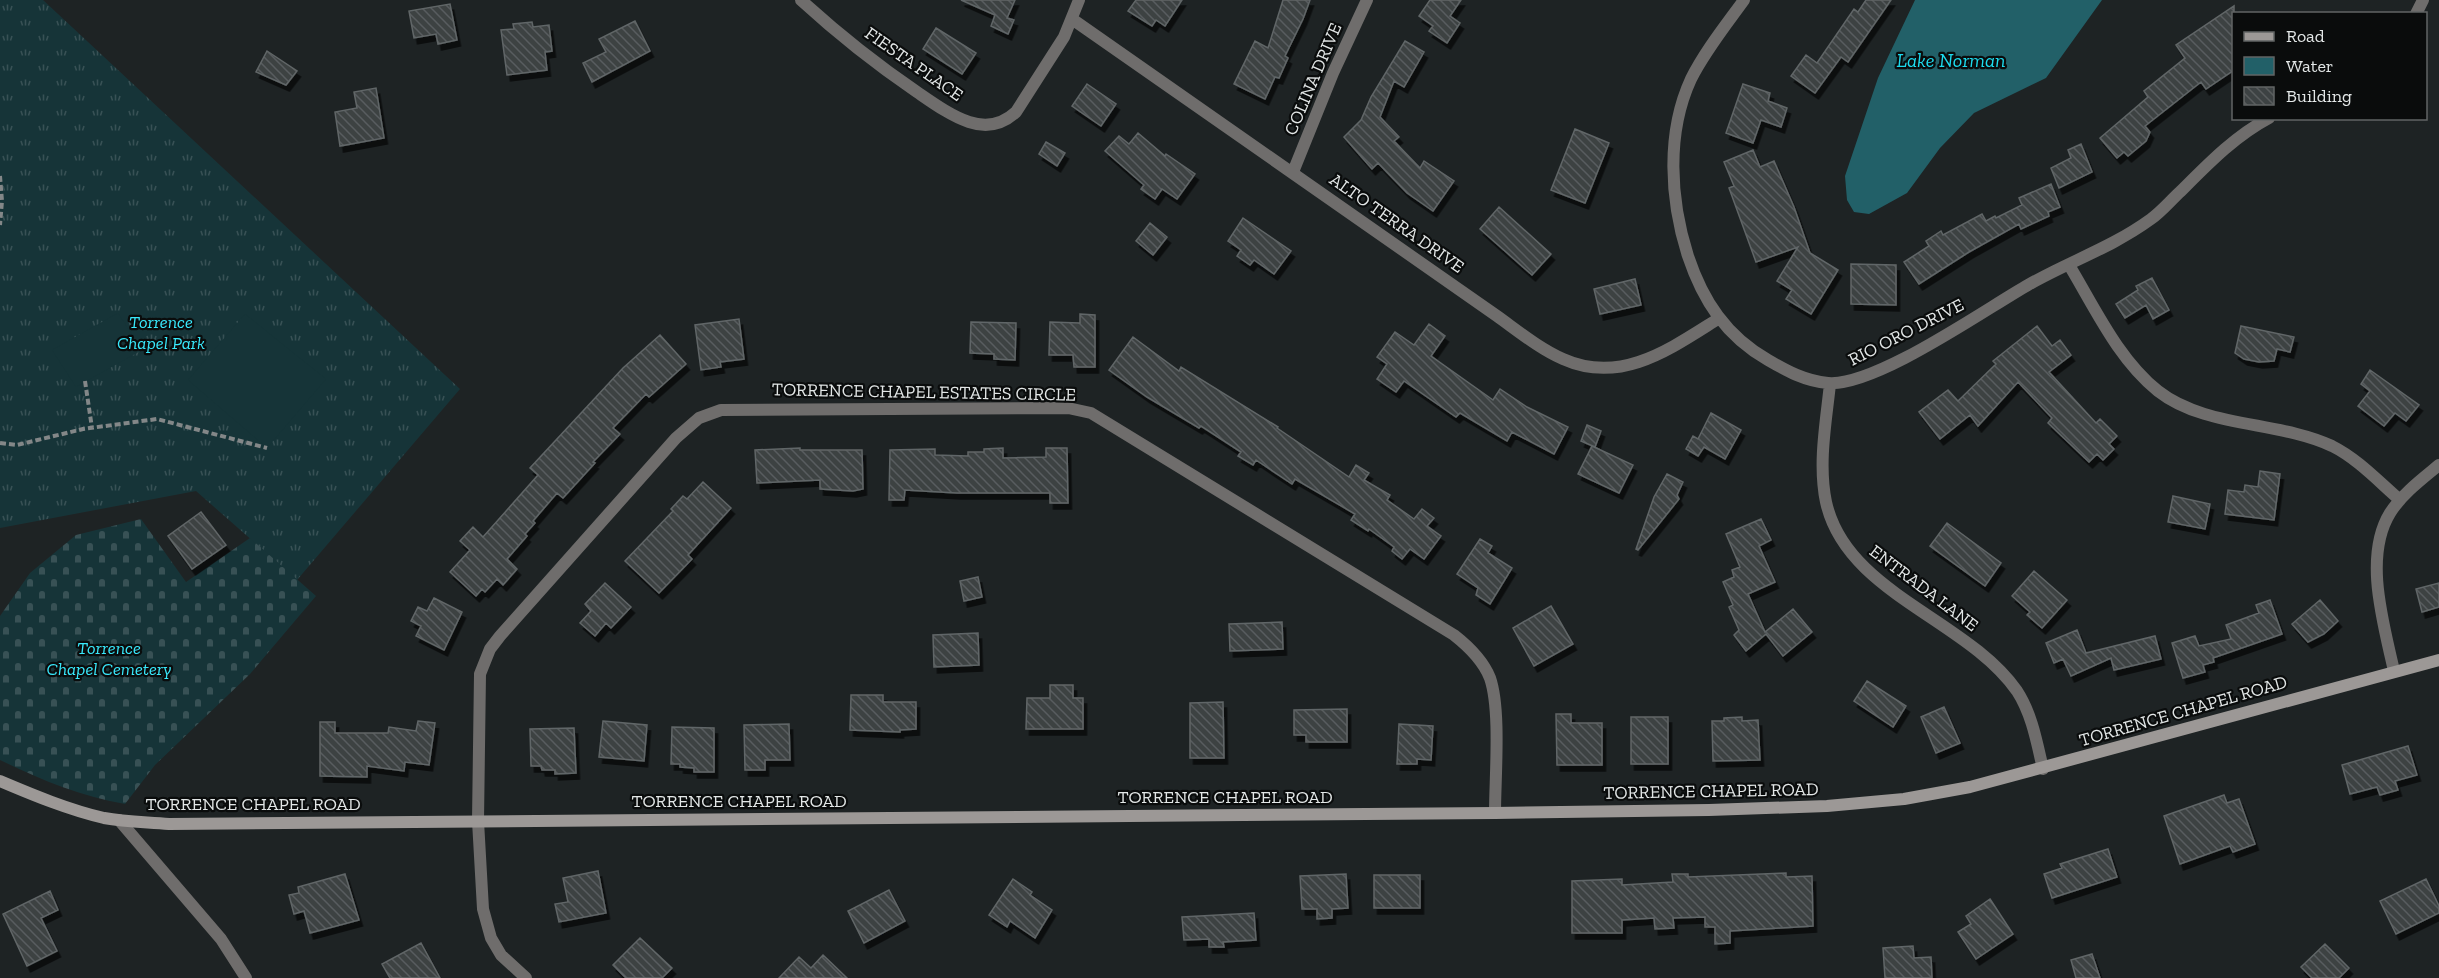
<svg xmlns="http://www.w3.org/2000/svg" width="2439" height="978" viewBox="0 0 2439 978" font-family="'Zilla Slab',serif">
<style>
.grass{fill:url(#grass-tufts)}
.cemetery{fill:url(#cemetery-stones)}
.pitch{fill:#163438}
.water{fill:#226068}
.building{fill:url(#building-back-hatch);stroke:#616667;stroke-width:1.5;filter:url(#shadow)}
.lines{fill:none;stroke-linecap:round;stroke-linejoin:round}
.path{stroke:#838788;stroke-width:4;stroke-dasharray:6 3;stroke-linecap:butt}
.street{stroke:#6f6d6c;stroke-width:12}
.secondary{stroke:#9c9896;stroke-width:12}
.labels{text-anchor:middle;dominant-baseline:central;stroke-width:4.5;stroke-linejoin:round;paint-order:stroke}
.street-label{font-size:18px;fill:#e3e7e7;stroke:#0a0c0c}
.park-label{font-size:18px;font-style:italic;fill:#39e9fc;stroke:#0a0c0c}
.water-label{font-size:20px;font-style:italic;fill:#1ddbee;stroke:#0a0c0c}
</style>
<defs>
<pattern id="grass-tufts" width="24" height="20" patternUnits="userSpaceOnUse" patternTransform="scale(1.5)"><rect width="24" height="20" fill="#163438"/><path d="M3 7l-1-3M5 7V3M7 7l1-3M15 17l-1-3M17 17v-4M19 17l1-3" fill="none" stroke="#385155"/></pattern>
<pattern id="cemetery-stones" width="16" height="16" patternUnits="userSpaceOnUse" patternTransform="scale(1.5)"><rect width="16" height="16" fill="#163438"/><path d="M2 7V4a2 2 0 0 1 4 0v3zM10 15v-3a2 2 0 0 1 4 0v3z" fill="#385155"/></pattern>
<pattern id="building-back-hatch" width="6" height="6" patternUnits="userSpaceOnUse" patternTransform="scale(1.5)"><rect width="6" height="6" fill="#3d4243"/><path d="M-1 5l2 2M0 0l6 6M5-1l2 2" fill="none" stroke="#595d5e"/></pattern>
<filter id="shadow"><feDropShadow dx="3.5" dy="6" stdDeviation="0" flood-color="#0009"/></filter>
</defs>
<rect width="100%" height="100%" fill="#1e2324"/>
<path class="grass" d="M0 0H43L460 389 297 580 196 491 0 528Z"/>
<path class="cemetery" d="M141 519 186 582 250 538 316 596 250 674 155 765 125 804C79 796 42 780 0 760V616L30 573 76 535Z"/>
<path class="pitch" d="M118 313 142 350 76 387 52 350Z
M245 314 326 379 267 448 188 380Z"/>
<path class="water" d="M1915 0H2102L2046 78 1974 113 1940 148 1907 193 1869 214 1854 212 1847 200 1845 176 1878 78Z"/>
<path class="building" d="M961 0H1015L1007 18 1014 20 1008 34 991 26 995 15Z
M1136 0H1182L1165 26 1156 20 1152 26 1128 11Z
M1283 0H1310L1303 19 1285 56 1288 58 1279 78 1275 77 1265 99 1234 84 1255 41 1268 48Z
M1430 0H1461L1450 16 1460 23 1447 43 1429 31 1433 26 1419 16Z
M1866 0H1891L1848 62 1841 57 1815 93 1791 76 1806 55 1817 63 1854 9 1858 12Z
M450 4 457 40 438 44 436 34 414 38 409 11Z
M2234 6V70L2206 89 2201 82 2145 126 2150 132 2146 141 2128 156 2124 152 2117 158 2100 138 2148 97 2144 91 2185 58 2176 45Z
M635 21 650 51 592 82 583 63 606 52 599 39Z
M532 22 533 27 549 25 552 51 545 52 547 70 507 75 501 30 514 29 513 24Z
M936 28 976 53 962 74 923 49Z
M1405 41 1424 52 1404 87 1394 81 1380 117 1399 137 1394 141 1420 168 1424 161 1454 181 1433 211 1407 193 1378 163 1372 169 1344 137 1361 120 1371 97Z
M267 51 297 71 286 85 256 72Z
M1087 84 1116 104 1101 126 1072 106Z
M1743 84 1770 93 1768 101 1787 108 1781 127 1761 120 1753 143 1726 133Z
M376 88 384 138 340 146 335 112 357 108 354 92Z
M1575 129 1609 143 1585 203 1551 190Z
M1138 133 1165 156 1166 154 1195 174 1177 199 1162 189 1155 199 1141 189 1144 185 1105 151 1119 136 1129 144Z
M1046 142 1065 153 1057 166 1039 154Z
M2081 144 2092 172 2059 188 2051 168 2071 158 2068 150Z
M1753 150 1760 167 1774 161 1794 207 1810 253 1838 270 1811 314 1786 299 1792 290 1777 281 1798 247 1756 262 1729 188 1734 186 1724 162Z
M2051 184 2060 207 2048 212 2049 216 2021 229 2019 224 1969 252 1919 284 1904 262 1929 246 1926 241 1941 231 1943 235 1982 214 1986 221 1995 216 1996 218 2022 205 2019 198Z
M1499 207 1551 254 1532 275 1480 229Z
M1243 218 1291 251 1274 274 1254 260 1250 265 1237 256 1241 250 1228 241Z
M1150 223 1167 237 1153 255 1136 241Z
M1851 264 1896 265V305L1851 304Z
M2152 278 2169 310 2153 319 2146 305 2125 318 2116 304 2138 290 2136 286Z
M1635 279 1641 305 1600 314 1594 289Z
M1080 314 1095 315V367H1074L1073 355H1049L1050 322 1080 323Z
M739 319 744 359 720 362 721 367 701 370 695 325Z
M971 322 1016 323 1015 360 994 359V354L970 353Z
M1429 324 1445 336 1431 356 1493 400 1500 389 1527 407 1568 427 1554 454 1512 432 1507 441 1460 413 1456 417 1404 381 1396 392 1377 379 1387 364 1377 357 1395 332 1414 345Z
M2037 326 2052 346 2060 340 2071 355 2049 372 2096 423 2100 419 2117 436 2109 444 2114 449 2103 460 2097 454 2089 462 2048 423 2052 418 2018 382 1978 426 1970 415 1940 439 1919 412 1948 390 1958 401 1996 364 1993 361Z
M2241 326 2294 337 2290 352 2277 349 2274 361 2259 362 2244 359 2235 353Z
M660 335 686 364 649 397 646 394 613 428 620 434 593 462 595 463 563 498 557 493 533 521 535 523 525 534 527 536 507 559 517 569 503 585 497 579 485 592 482 589 476 596 450 572 470 550 460 541 473 527 483 537 538 475 530 468 623 368Z
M1133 337 1179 371 1181 367 1278 427 1277 428 1349 477 1356 465 1369 473 1364 480 1390 495 1387 500 1414 519 1422 509 1434 518 1427 526 1441 536 1424 559 1410 549 1402 559 1392 551 1394 547 1369 529 1368 531 1351 520 1355 514 1295 479 1292 484 1256 460 1253 465 1238 456 1241 452 1201 426 1199 428 1147 397 1109 370Z
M2370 370 2419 405 2406 421 2395 413 2384 426 2358 406 2370 391 2361 384Z
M1711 413 1741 430 1725 459 1704 447 1698 456 1686 449 1693 436 1698 439Z
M1587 425 1601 431 1595 447 1581 441Z
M1592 446 1633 465 1619 493 1578 474Z
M800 448V450H862L863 489 853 491 820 489V480L757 483 755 450Z
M1003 448V458L1046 457V448H1067L1068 503H1050V493H957L905 490 904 500H889L890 450 935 449V455L968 456V452H984V449Z
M2260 471 2280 474 2274 520 2225 514 2228 490 2244 492 2245 485 2258 487Z
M1667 474 1683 482 1677 495 1679 499 1638 550 1636 549 1654 497Z
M703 482 731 508 688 555 692 559 659 593 625 561 673 511 671 509 683 496 687 499Z
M2173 496 2210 504 2205 529 2168 522Z
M201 512 226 545 192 569 168 536Z
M1761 519 1771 540 1759 546 1775 582 1748 594 1765 632 1793 609 1812 632 1783 656 1766 634 1746 651 1734 635 1739 630 1729 607 1733 605 1723 582 1734 577 1732 570 1740 567 1726 534Z
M1947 523 2001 563 1985 586 1930 546Z
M1480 539 1492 546 1488 553 1512 568 1490 604 1476 595 1478 588 1457 574Z
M2034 571 2067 600 2042 628 2027 615 2030 612 2012 596Z
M978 577 982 597 964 601 960 581Z
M605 583 631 607 611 628 606 623 595 636 580 623 591 611 585 604Z
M2439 583V607L2422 612 2416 589Z
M434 598 462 612 444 650 416 636 421 626 411 621 418 607 427 611Z
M2270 600 2282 634 2213 658 2214 662 2203 665 2205 672 2183 678 2172 643 2195 636 2199 646 2231 639 2226 625 2259 613 2256 605Z
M2320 600 2338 621 2324 634 2308 642 2292 624Z
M1551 606 1573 644 1534 666 1513 628Z
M1282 622 1283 649 1230 651 1229 624Z
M2077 630 2086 653 2155 636 2161 659 2114 670 2111 658 2071 676 2063 659 2054 663 2046 643Z
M978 633 979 665 934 667 933 635Z
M1867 681 1906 706 1893 727 1854 701Z
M1050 685H1073V698H1083V729H1026L1027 698H1050Z
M851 695H883V702H916V729L900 730V732L850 730Z
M1223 702 1224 758H1190V703Z
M1944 707 1960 743 1936 753 1921 717Z
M1347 709V742H1306V735H1294V710Z
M1556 714H1571V723H1602V765H1557Z
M1631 717H1668V764H1631Z
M1742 717V721L1758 720 1760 760 1713 761 1712 721H1724V718Z
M418 721 435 723 429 765 405 762 404 771 367 766V777L320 776V722H335V733H388L389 727 416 731Z
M603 721 647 725 644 761 599 757Z
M789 724 790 760H765V770H745L744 725Z
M1399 724 1433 726 1431 760 1417 759V764H1397Z
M672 727 714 728V772H694V768L680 767V764H671Z
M574 728 576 773 555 774V770H542L541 766H531L530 729Z
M2408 746 2417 775 2395 781 2398 790 2380 795 2377 787 2350 794 2342 765Z
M2224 795 2227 803 2239 799 2255 844 2233 852 2230 846 2180 864 2164 816Z
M2108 849 2117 877 2052 898 2044 874 2062 868 2060 864Z
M598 871 606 913 559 922 555 904 568 902 563 878Z
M1786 873V877L1812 876 1813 926 1730 931V943L1715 944V927H1705V917L1673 918 1674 928 1655 929 1654 918 1622 920V933H1572V881L1622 879V885L1673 882 1672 874H1688V877Z
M345 874 359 920 310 933 304 911 294 914 289 895 299 893 298 887Z
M1346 874 1348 908 1332 909V918L1317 919V909H1302L1300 876Z
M1374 875H1420V908H1374Z
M1013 879 1032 892 1030 895 1052 910 1035 938 1010 921 1007 927 989 915Z
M2426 879 2439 906V913L2396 934 2380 901Z
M889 890 905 921 864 943 848 911Z
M50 891 58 910 41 918 57 951 27 966 3 914Z
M1990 899 2013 934 1976 959 1958 932 1971 924 1966 916Z
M1254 913 1256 940 1223 942 1224 947H1209V939L1184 940 1182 917Z
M640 938 672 968 662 978H626L613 965Z
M421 943 440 978H390L382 964Z
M2325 944 2349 968 2339 978H2312L2301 967Z
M1913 946 1914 958 1931 957 1932 978H1885L1883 948Z
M2092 954 2100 978H2076L2071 960Z
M823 955 847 978H779L799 957 811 968Z"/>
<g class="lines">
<path class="path" d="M0 176 2 201 0 225
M85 381 92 428
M0 443 17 445 83 429 157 419 267 448"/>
<path class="street" d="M801 0C837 33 876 64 917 92 933 103 951 116 969 122 987 128 1002 125 1016 112L1064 37 1079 0
M1744 0C1726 25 1705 51 1691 79 1666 133 1670 200 1688 256 1703 301 1726 336 1768 360 1787 371 1805 381 1828 383 1875 387 1984 310 2028 285 2070 261 2111 248 2151 219 2162 211 2171 200 2181 191 2208 164 2235 136 2269 118
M2416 14 2423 0
M1072 19 1497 316C1518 331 1540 349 1563 359 1621 385 1670 349 1718 319
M1293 172 1333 73 1367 0
M2069 265C2095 308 2118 359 2158 391 2205 428 2279 421 2332 446 2358 459 2379 482 2400 500
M1830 384C1826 422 1818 464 1826 502 1846 593 1967 619 2017 691 2032 714 2037 743 2043 769
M2394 671C2384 625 2363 557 2390 513 2402 494 2422 479 2439 465
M119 820 221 939 246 978
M526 978 501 955 491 938 483 909 478 821 480 674 490 649 500 636 676 438 699 418 721 410 1068 408 1091 413 1454 635C1468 646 1483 660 1490 678 1501 710 1495 777 1495 813"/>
<path class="secondary" d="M0 781C33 795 69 810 104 818 126 822 147 822 169 824L1495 813 1709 810 1827 806 1904 799 1970 787 2439 660"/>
</g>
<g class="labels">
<g class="street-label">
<text transform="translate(914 64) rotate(35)">FIESTA PLACE</text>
<text transform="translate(1313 79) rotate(-67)">COLINA DRIVE</text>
<text transform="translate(1397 223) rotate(35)">ALTO TERRA DRIVE</text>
<text transform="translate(1906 332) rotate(-27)">RIO ORO DRIVE</text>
<text transform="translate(924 392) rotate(1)">TORRENCE CHAPEL ESTATES CIRCLE</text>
<text transform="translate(1924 588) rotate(37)">ENTRADA LANE</text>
<text transform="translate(2183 711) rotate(-16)">TORRENCE CHAPEL ROAD</text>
<text transform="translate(1711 791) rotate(-1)">TORRENCE CHAPEL ROAD</text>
<text x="1225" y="797">TORRENCE CHAPEL ROAD</text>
<text x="739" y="801">TORRENCE CHAPEL ROAD</text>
<text x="253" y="804">TORRENCE CHAPEL ROAD</text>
</g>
<g class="park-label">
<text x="161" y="322">Torrence<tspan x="161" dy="21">Chapel Park</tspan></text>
<text x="109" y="648">Torrence<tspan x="109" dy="21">Chapel Cemetery</tspan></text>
</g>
<g class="water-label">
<text x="1951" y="60">Lake Norman</text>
</g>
</g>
<rect x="2232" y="12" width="195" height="108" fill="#0a0c0c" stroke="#616464" stroke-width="1.5"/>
<rect x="2244" y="32" width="30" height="9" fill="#9c9896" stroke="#616464" stroke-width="1.5"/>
<text x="2286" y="42" font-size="18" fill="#e3e7e7">Road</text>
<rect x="2244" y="57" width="30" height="18" fill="#226068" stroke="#616464" stroke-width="1.5"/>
<text x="2286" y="72" font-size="18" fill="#e3e7e7">Water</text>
<rect x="2244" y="87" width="30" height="18" fill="url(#building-back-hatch)" stroke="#616464" stroke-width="1.5"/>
<text x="2286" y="102" font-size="18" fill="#e3e7e7">Building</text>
</svg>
